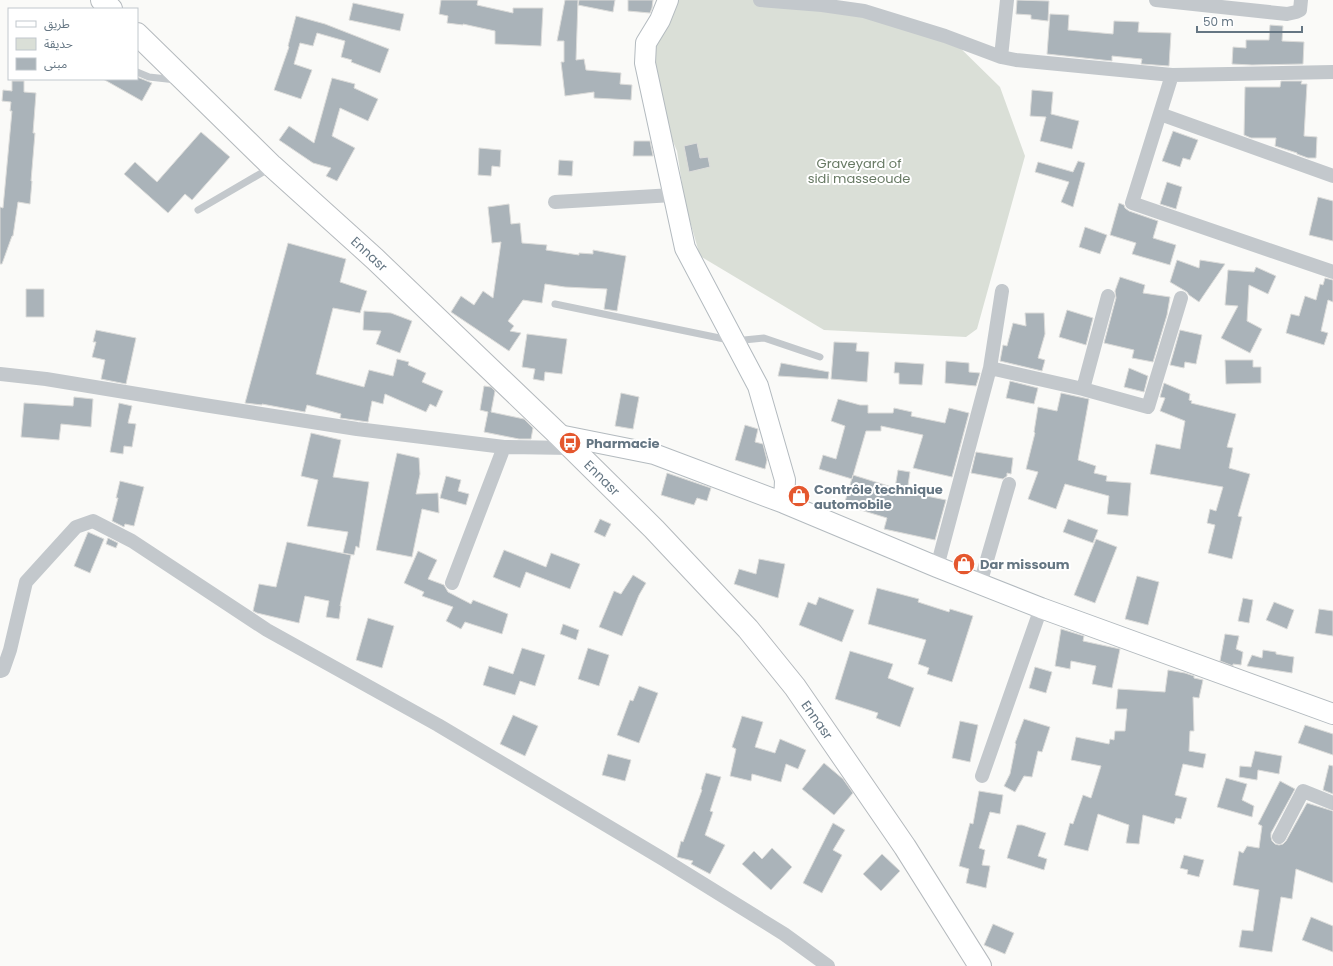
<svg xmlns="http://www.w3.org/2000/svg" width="1333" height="966" viewBox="0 0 1333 966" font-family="Poppins,'Noto Sans Arabic',sans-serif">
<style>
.green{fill:#dadfd7}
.building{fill:#aab3b9;stroke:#dcdcda}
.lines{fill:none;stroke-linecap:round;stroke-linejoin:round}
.secondary-casing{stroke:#b3babf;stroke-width:22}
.primary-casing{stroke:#b5babe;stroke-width:24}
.lane{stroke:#c3c8cc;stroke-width:7}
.street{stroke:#c3c8cc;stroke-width:14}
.secondary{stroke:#fff;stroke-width:20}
.primary{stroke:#fff;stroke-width:22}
.labels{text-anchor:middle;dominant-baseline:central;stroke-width:4;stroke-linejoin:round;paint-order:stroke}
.park-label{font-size:13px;fill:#687a64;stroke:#fff}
.street-label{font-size:13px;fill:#657683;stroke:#fff}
.poi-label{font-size:13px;font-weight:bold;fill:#657683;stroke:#fff;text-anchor:start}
</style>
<rect width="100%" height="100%" fill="#fafaf8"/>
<path class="green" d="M679 0H807L949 37 1000 87 1025 156 977 329 966 337 824 330 700 256 685 204 677 151 656 102 652 32 667 8Z"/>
<path class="building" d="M441 0H478L477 5 513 13V8H543L541 46 495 44V31L463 24V25L447 23 448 16 439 14Z
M565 0H578L576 60 584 59 586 70 621 73 620 84 632 85 631 100 594 98V92L565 96 561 62H564V41H557Z
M579 0H615L613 12 578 5Z
M628 0H653L652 8 650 13 628 11Z
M1017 0 1049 1 1048 21 1031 19V15L1016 14Z
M353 3 404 14 400 31 349 20Z
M1050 14 1069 15 1068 30 1113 34 1114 21 1139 22 1138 32 1171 33 1169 66 1141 64 1142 59 1112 56V61L1047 54Z
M296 16 325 24 389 49 380 73 351 62 352 60 341 57 345 41 317 33 313 46 300 43 294 64 312 70 301 99 274 90 289 47 288 46Z
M1270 25 1283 26 1282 41 1304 42 1303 64 1252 65 1232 64 1233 47 1246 48V40H1269Z
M137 77 152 83 142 101 103 79H137Z
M332 78 355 84 354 88 378 99 368 121 340 108 332 136 355 148 337 181 326 176 331 168 313 163 279 140 289 126 314 143Z
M12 81H24V92L36 93 33 133H35L31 181H32L30 204 18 202 13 236H12L2 264H0V207L3 208 12 111H10L11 102 2 101 3 90 12 91Z
M1281 81H1302L1301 84H1307L1304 136 1317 137 1316 158H1308L1297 154V153L1275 146 1276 138H1251L1244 135 1245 87H1280Z
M1032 90 1053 92 1051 114 1079 121 1072 149 1040 141 1046 117 1030 116Z
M1173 131 1198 140 1190 160 1183 158 1180 167 1162 161Z
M201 132 230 157 192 200 185 194 168 213 124 174 135 162 157 182Z
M634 141H650L653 156H633Z
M697 143 700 158 708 157 710 167 689 172 684 146Z
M479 148 501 150 500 167 492 166 491 176 478 175Z
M559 160 573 161 572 176 558 175Z
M1078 161 1085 163 1073 207 1061 202 1069 182 1035 172 1038 162 1073 172Z
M1167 182 1182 187 1176 209 1160 204Z
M1318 197 1333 201V241L1309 235Z
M1119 203 1124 205 1125 208 1129 211 1158 221 1153 238 1176 245 1170 265 1132 254 1136 243 1110 235Z
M509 204 511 224 520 223 522 243 547 245 546 250 579 255V253L593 254V250L626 256 617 311 604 309 607 289 565 287 545 284 542 303 523 300 508 321 514 326 510 331 521 333 509 351 451 312 461 296 474 305 483 291 493 298 501 242 492 243 488 207Z
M1085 227 1107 235 1100 254 1079 247Z
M288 243 346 259 340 282 367 291 360 313 333 308 316 374 364 387 369 370 393 376 397 359 409 362 408 365 426 373 422 382 443 391 436 407 430 404 426 412 385 394 383 404 372 401 368 422 340 418 341 414 307 405 305 412 262 404V405L245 403Z
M1177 260 1199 268 1200 260 1225 264 1199 302 1189 295 1187 292 1170 282Z
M1256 267 1276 276 1268 294 1249 285 1247 321 1262 329 1250 353 1221 338 1238 306 1225 305 1228 270 1254 272Z
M1120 277 1145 285 1143 293 1170 297 1167 315 1153 362 1132 358 1134 350 1104 343 1116 298 1115 291Z
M1325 278 1333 280V302L1328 300 1321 331 1328 333 1324 345 1286 333 1291 314 1299 316 1305 296 1316 300 1320 284 1323 285Z
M26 289H44V317H26Z
M1067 310 1093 318 1086 345 1059 337Z
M364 311 391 313 412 321 400 353 376 344 381 331 363 330Z
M1025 313H1044L1045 334 1038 358 1045 360 1042 371 1000 361 1003 345 1007 346 1013 323 1026 326Z
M96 330 136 338 126 384 101 379 105 360 92 357 96 342H93Z
M1180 330 1202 335 1196 364 1185 362 1184 368 1170 365Z
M527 334 567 339 562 374 545 372 544 381 533 379 535 369 522 367Z
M834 342 857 343 856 351 869 352 867 382 831 379Z
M1225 360H1253V367H1261V383L1226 384Z
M946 361 969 363V372L980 373 976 386 945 383Z
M895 362 924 364 922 385 899 384V373H894Z
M781 363 829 372 828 379 778 376Z
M1129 368 1148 376 1144 392 1124 387Z
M1010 381 1038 388 1034 404 1006 398Z
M1164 383 1190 394 1189 400 1192 401 1191 403 1236 414 1227 447 1233 448 1229 468 1250 474 1238 516 1242 517 1232 559 1208 553 1215 525 1207 523 1210 509 1216 511 1223 487 1150 474 1156 444 1180 449 1185 421 1160 411 1165 398 1160 397Z
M484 386 491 387 495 391 491 412 524 419 533 428 531 439H519L484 432 488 412 480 410Z
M621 393 639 397 633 429 615 426Z
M1061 393 1089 399 1078 460 1096 466 1094 473 1107 476 1106 481 1131 483 1128 516 1107 514 1109 496 1065 484 1056 509 1028 499 1038 472 1026 469 1035 433 1034 432 1038 407 1057 411Z
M74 397 93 399 91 427 61 424 59 440 21 437 24 403 73 406Z
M838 399 860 405H868V413H893L894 408 912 412 911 416 945 423 949 408 969 413 952 477 913 468 923 435 881 426V431H866L852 479 819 469 823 455 836 459 845 426 831 421Z
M119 403 132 406 128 423 136 424 132 447 124 446 123 454 110 452Z
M745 425 758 429 755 442 763 444 767 460 765 469 735 460Z
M311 433 341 440 333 477 369 482 359 548 356 546 354 555 343 553 348 532 307 526 318 480 301 476Z
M976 452 1013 458 1011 474 1007 473V476L1003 479 971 473Z
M397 453 419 458 420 474 416 494 438 493 439 513 422 509 412 557 376 550Z
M898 470 910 472 907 492 946 500 935 540 884 529 887 518 844 505 853 475 895 488Z
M667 473 711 488 707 501 697 498 694 505 661 495Z
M446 476 461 480 458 491 469 494 466 505 440 498Z
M120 481 144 487 134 526 125 524 124 527 112 521 118 498H116Z
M600 519 611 524 605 537 594 532Z
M1068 519 1098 530 1093 543 1063 532Z
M88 532 104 539 90 573 74 566Z
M108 538 118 543 116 548 106 544Z
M1096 539 1117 547 1095 603 1074 595Z
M287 542 351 555 340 606H341L339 619 326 617 329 601 305 596 299 623 257 613 253 611 259 584 276 587Z
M504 550 546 567 551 553 580 564 570 589 526 572 520 588 493 577Z
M418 551 437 560 428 579 444 585 448 592 471 604 473 600 508 614 502 634 465 622 461 629 446 621 453 607 422 596 424 592 404 583Z
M759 559 785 564 778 598 734 584 739 569 756 574Z
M633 575 646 583 639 595 622 636 599 627 614 591 621 594Z
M1137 576 1159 582 1148 625 1125 619Z
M877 588 919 599 918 602 949 612 950 609 973 616 952 682 927 674 929 668 918 664 926 640 868 624Z
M819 597 854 610 842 642 799 625 808 602 816 605Z
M1243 598 1253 600 1249 623 1238 621Z
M1274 602 1294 610 1287 629 1266 620Z
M1319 609 1333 611V636L1315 633Z
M368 618 394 626 382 668 356 660Z
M563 624 579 630 576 640 560 634Z
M1061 629 1084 636 1083 641 1120 649 1112 688 1092 684 1096 666 1071 661 1070 669 1055 666Z
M1225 634 1239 636 1236 649 1243 652 1241 665 1233 664V666L1220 661Z
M522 648 545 655 535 686 520 681 515 695 483 685 489 666 513 674Z
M588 648 609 655 599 686 578 679Z
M1263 650 1276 652V654L1294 657 1292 673 1247 666 1252 655 1262 658Z
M850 651 893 664 888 678 914 688 900 727 876 718 878 713 835 699Z
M1035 667 1052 672 1046 693 1029 688Z
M1168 670 1185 673 1194 676V678L1203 680 1199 698 1193 697 1194 731H1190L1189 751 1206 754 1203 768 1183 764 1175 795 1187 798 1181 819 1176 818 1174 824 1143 815 1139 844 1126 843 1129 825 1098 814 1088 851 1064 845 1070 823 1073 824 1083 795 1091 798 1101 766 1071 760 1076 737 1109 744 1110 739 1114 740 1115 731H1125L1127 709H1116L1118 689 1165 692Z
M639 686 658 693 639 743 617 735 630 700 633 701Z
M513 715 538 726 525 756 500 744Z
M742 716 763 722 755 747 775 753 780 739 806 750 798 769 786 764 781 782 752 774 751 781 730 776 736 749 732 747Z
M1024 719 1050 727 1042 752 1038 751 1032 777 1024 776 1015 792 1004 786 1010 774 1016 744 1015 743Z
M960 721 978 725 970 762 952 758Z
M1305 725 1333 734V755L1298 743Z
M1255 751 1282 756 1279 774 1258 770 1257 780 1239 777 1240 766 1251 767Z
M608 754 631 760 625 781 602 775Z
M824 763 843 779 853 793 834 815 802 789Z
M1329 765 1333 766V794L1323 790Z
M706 773 721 777 710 811 713 812 705 835 725 845 710 874 691 864 693 861 677 857 681 841 683 842 702 790 701 789Z
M1226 778 1247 784 1242 800 1254 806 1252 817 1217 807Z
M1280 781 1295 789 1271 833V837L1272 841 1275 844 1279 845 1283 844 1286 841 1307 803 1333 811V883L1296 869 1292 899 1281 897 1272 952 1239 947 1242 930 1253 931 1259 890 1233 885 1239 851 1243 853 1247 846 1259 848 1262 826 1258 824Z
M979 791 1003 795 1000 814 990 812 979 848 985 850 982 865 990 866 986 888 966 883 969 869 959 866 970 823 973 824Z
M833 823 845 830 833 850 842 855 822 893 803 883Z
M1017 825H1022L1046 833 1038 856 1047 859 1044 870 1007 858Z
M772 848 792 867 771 890 742 864 754 851 762 859Z
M882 854 900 871 881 891 863 874Z
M1184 855 1204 860 1199 877 1187 874 1188 870 1180 868Z
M1311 917 1333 926V952L1302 940Z
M993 924 1014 933 1005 954 984 945Z"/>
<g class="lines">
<g class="secondary-casing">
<path id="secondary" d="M668 0 660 20 646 43 645 63 685 248 758 386 785 480 784 503
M559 435 654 454 784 503 937 567 1041 608 1333 714"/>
</g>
<g class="primary-casing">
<path id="primary" d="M102 0 111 9
M137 34 272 166 375 259 559 435 572 448 654 529 748 629 795 687 905 847 980 966"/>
</g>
<path class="lane" d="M137 72 149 77 176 80
M198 210 270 168
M555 304 734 341 764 338 820 357"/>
<path class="street" d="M760 0 822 5 864 11 945 36 1001 57 1016 60 1172 75 1333 72
M1156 0 1287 14 1296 12 1300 10 1301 0
M1001 57 1007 0
M1172 75 1132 203 1333 272
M1160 114 1333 176
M555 202 673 195
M990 368 1083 389 1148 407 1181 298
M0 374 46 379 204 405 357 429 504 447 572 448
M1083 389 1108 296
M937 567 990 368 1002 291
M452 583 504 447
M980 584 1009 484
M0 671 3 670 10 650 26 582 76 527 93 521 132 541 267 630 438 725 663 859 784 934 828 966
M982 776 1041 608
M1279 837 1303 791 1333 803"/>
<use href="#secondary" class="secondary"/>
<use href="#primary" class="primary"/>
</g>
<defs>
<g id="bus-disc" transform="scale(1.15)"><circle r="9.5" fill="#e4572e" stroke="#fff"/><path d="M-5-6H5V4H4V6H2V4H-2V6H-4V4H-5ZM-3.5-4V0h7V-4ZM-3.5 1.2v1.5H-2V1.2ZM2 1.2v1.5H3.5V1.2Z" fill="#fff"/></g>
<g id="shop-disc" transform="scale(1.15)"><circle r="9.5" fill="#e4572e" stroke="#fff"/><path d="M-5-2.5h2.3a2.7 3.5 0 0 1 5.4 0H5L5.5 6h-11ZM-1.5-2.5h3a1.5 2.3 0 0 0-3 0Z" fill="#fff"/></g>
</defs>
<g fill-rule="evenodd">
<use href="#bus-disc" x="570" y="443"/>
<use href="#shop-disc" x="799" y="496"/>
<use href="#shop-disc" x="964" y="564"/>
</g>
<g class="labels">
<g class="park-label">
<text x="859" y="163">Graveyard of<tspan x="859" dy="15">sidi masseoude</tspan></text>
</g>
<g class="street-label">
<text transform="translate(369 254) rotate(43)">Ennasr</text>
<text transform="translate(602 478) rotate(45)">Ennasr</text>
<text transform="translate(817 720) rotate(55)">Ennasr</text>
</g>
<g class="poi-label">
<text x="586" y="443">Pharmacie</text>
<text x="814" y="489">Contrôle technique<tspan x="814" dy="15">automobile</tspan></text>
<text x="980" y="564">Dar missoum</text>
</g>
</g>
<rect x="8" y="8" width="130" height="72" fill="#ffffff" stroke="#c1c8cd"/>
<rect x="16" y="21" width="20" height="6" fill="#ffffff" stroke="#c1c8cd"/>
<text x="44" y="28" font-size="12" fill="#657683">طريق</text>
<rect x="16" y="38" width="20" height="12" fill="#dadfd7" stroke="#c1c8cd"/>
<text x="44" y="48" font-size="12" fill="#657683">حديقة</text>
<rect x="16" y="58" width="20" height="12" fill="#aab3b9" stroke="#c1c8cd"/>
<text x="44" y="68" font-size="12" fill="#657683">مبنى</text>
<path d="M1197 26v6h105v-6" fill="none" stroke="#657683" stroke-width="2"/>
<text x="1203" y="26" font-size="12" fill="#657683" stroke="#ffffff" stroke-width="3" paint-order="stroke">50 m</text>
</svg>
